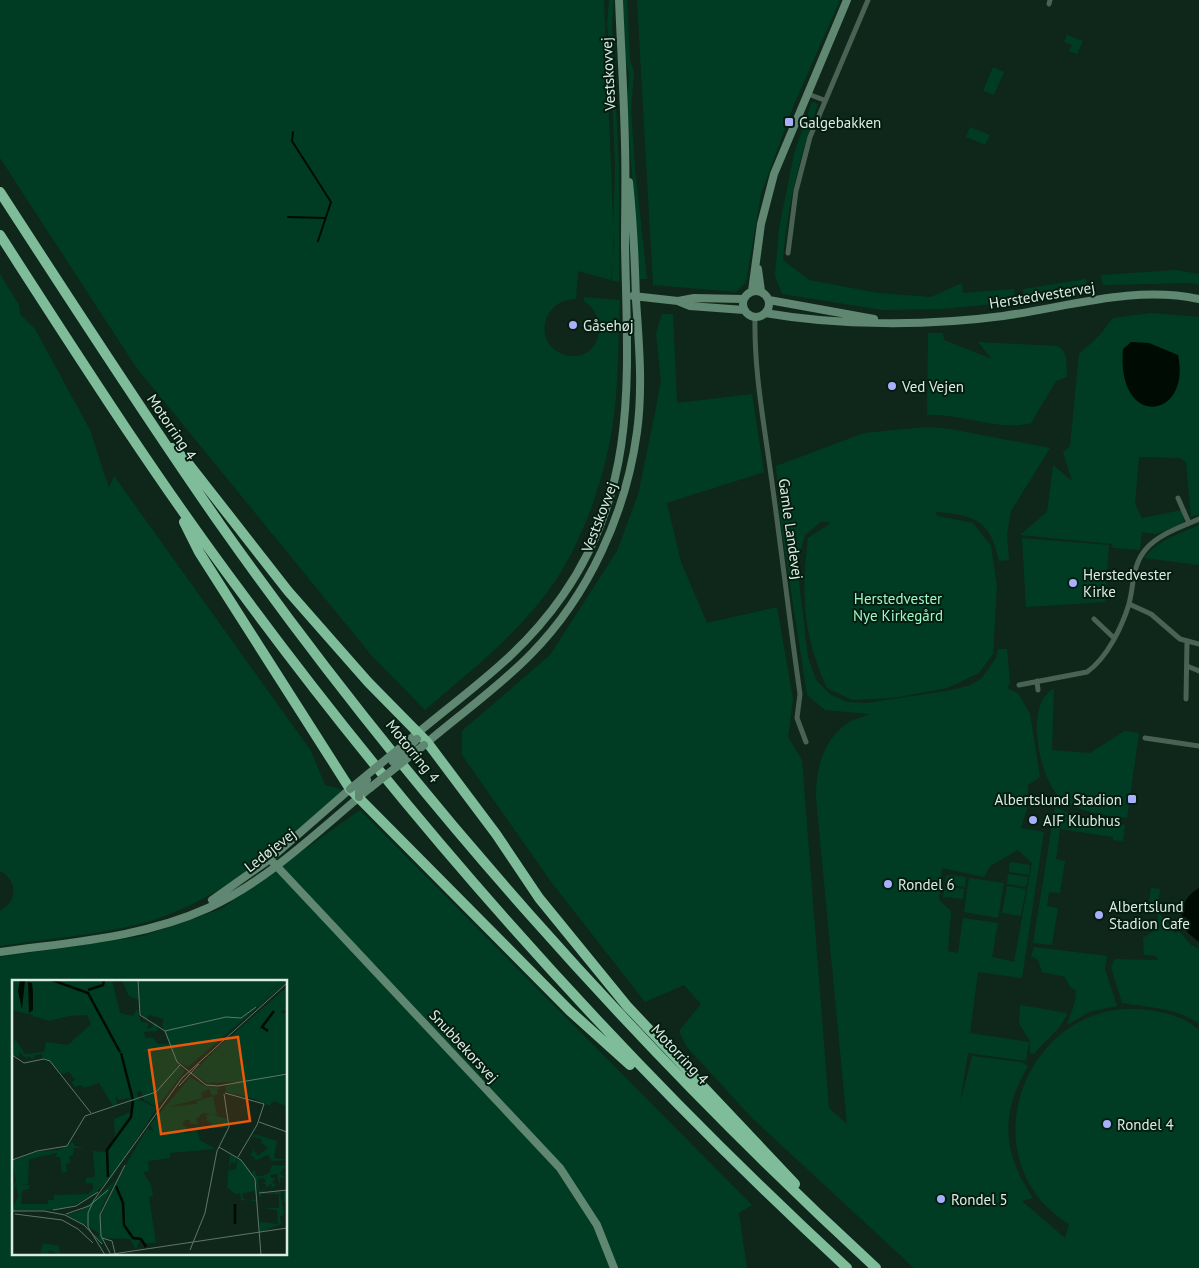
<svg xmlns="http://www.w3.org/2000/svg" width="1199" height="1268" viewBox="0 0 1199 1268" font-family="'PT Sans',sans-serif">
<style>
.green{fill:#003c23;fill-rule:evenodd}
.water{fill:#000b04}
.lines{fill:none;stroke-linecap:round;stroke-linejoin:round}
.stream{stroke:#000b04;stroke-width:2}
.street{stroke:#4a6254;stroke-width:5}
.secondary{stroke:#608771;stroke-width:8}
.highway{stroke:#7fbd9a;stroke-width:10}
.secondary-bridge{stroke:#608771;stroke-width:8}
.poi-dot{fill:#a8b0fc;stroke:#051d11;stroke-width:2}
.labels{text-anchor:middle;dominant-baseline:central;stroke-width:4;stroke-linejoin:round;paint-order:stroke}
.street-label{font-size:15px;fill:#ddece3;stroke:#051d11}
.poi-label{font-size:15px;fill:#ddece3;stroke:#051d11;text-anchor:start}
.park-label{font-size:15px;fill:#9ef8c6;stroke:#051d11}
.inset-river{fill:none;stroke:#000b04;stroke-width:2.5}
.inset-road{fill:none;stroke:#61766a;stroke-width:1}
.view{fill:#e8590c;fill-opacity:0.15;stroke:#e8590c;stroke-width:2.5}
.inset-edge{fill:none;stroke:#ddece3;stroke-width:2.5}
</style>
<rect width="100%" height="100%" fill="#0e271a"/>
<path class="green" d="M0 0H604L614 241 611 280 578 271 576 299C541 299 532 345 565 355 598 364 613 320 584 301V297L620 300C618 335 619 371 615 407 610 461 588 529 559 575 525 629 472 669 425 710L372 656 136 367 0 158Z
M609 0H614L612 25 619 166V282L612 281 615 166 611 60 607 24Z
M622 0H627L630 60 634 72 631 109 635 168 647 279H640L627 109 629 73 625 60Z
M637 0H840L793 107 761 194 746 282 736 292 653 285Z
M1067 35 1083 41 1077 54 1069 51 1072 45 1064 42Z
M993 67 1004 72 994 95 983 91Z
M812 102 818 104C800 156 787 205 783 260L809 280 878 293 931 297 962 283 963 293 1014 289 1016 302 942 309 882 310 782 294 775 276 779 229 794 154Z
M970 127 990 135 985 145 966 137Z
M1176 270 1199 274V285L1192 283 1103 285 1101 275Z
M0 274 19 305 20 314 35 329 90 430 109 488 114 476 311 751 325 785 344 790C289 837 234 891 165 916 116 934 52 938 0 946V911C18 902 18 880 0 871Z
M1086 279 1087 287 1024 301 1023 289Z
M1151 313 1199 317V514L1191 517 1186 462 1180 458 1139 457 1135 504 1142 518 1182 510 1184 523 1156 534 1142 532 1140 550 1113 548 1112 544 1020 535 1047 512 1053 465 1072 481 1063 452 1070 446 1079 354 1099 336 1113 318Z
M662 314H673L677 403 752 394 764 472 667 503 681 562 707 623 777 607 793 699 788 737 802 760 829 1108 847 1124 816 798C816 770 822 740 848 723 854 719 863 717 870 714L825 710 807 695 781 525 776 466 864 433 926 427 950 429 1050 448 1011 511 1007 534 1009 560 999 561C990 520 976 515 936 512L937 516 973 523 991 546 997 586 993 654 979 673 947 688 893 698 852 700 827 688C803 636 801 594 808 538L831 523 822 521 805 535 797 565 808 657 816 680 831 695 848 702 867 703 952 690 971 685 982 678 996 658 998 649H1007L1010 683 1007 688 1018 693 1030 714 1040 777 1028 785 1027 809 1021 828 1044 832 1022 978 978 972 970 1033 1029 1042 1026 1061 968 1053 960 1104 972 1056 1021 1062 1028 1066C1000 1114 1002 1152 1033 1198L1022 1201 1065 1238 1069 1224C964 1160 1026 995 1147 1010 1166 1012 1184 1017 1199 1030V1268H914L752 1118 687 1047 679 1031 701 1004 684 985 645 1002 552 883 462 755V731L550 655 617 551 638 495 656 408 661 381 656 333ZM1018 850 1032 863 1014 962 992 957 998 923 963 918 958 953 948 951 951 911 939 900 942 868 984 877 990 866Z
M928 333H943L944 340 992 359 978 342 1057 346C1069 351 1066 366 1067 377L1056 381 1031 423C1000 432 960 413 927 415Z
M1199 525V565L1144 558C1158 540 1179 534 1199 525Z
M1022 538 1109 545 1105 602 1026 607Z
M1054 688 1052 750 1090 753 1125 731 1139 733 1127 818C1104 815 1080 813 1062 799 1041 783 1029 722 1043 699 1045 695 1050 691 1054 688Z
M1055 807 1080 818 1125 825 1123 841 1113 840V837L1060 829 1056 859 1065 861 1060 893 1049 892 1047 906 1058 908 1052 945 1033 943Z
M360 810 752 1205 739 1213 747 1268H0V957L143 936 221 909ZM14 982H286V1254H14Z
M1010 862 1030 865 1029 875 1009 872Z
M1008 874 1028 877 1026 887 1007 884Z
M946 875 966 877 965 887 945 884Z
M969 878 1004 883 998 918 964 912Z
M945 886 964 889 963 899 943 897Z
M1007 886 1026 889 1021 916 1002 913Z
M1151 888 1160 889 1157 911 1148 909Z
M1158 912 1172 927 1174 933 1179 932 1191 945 1199 949V1024C1179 1008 1146 1007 1122 1003L1111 967 1115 959 1158 960 1156 956 1144 955 1143 938 1157 929Z
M1034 947 1107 956 1105 969 1117 1006 1089 1012 1067 1025 1075 1002 1076 991 1070 987 1065 977 1042 972 1038 960 1031 956Z
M1020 1005 1067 1013C1064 1027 1044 1041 1034 1054L1030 1053V1041L1019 1023Z"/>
<path class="water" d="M1131 342 1149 343 1178 355C1192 420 1116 430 1123 349Z
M1199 888V942L1189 934 1184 927 1187 926 1191 931 1186 917 1184 918 1186 923 1183 925C1179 909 1185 896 1199 888Z"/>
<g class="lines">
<path class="stream" d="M293 132 292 141 331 202 318 241
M288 217 325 218"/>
<path class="street" d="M1049 4 1050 0
M808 94 824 100
M788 253 796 191 810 137 868 0
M755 317C754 366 762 412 769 461 780 538 789 617 800 694L797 718 806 742
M1178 498 1189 523
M1129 604 1151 614 1180 639 1199 644
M1094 619 1114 638
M1187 666 1199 671
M1037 681 1038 690
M1019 685 1087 672C1107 658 1122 627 1129 604 1134 585 1132 565 1146 549 1159 534 1181 527 1199 519
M1186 699 1187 642
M1145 738 1199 746"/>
<path class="secondary" d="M758 269 761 291
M743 304a13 13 0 1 1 26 0a13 13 0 1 1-26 0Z
M752 291 761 224 774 174 847 0
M633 296 678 301 694 298 743 299
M769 300 874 319
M680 302 690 306 744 310
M765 313C839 326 929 326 1003 316 1068 307 1134 285 1199 299
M407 742C464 693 519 659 563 595 640 485 627 371 625 244 625 211 626 178 625 145 624 96 621 48 619 0
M424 745C460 714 498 688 531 654 589 595 626 513 637 432 643 388 639 344 636 300 635 260 633 221 629 182
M270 859 560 1168 597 1225 614 1268
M212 900 270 859 350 789
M0 952C70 942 142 938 208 908 269 880 319 830 370 788"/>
<path class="highway" d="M0 192C72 303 144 415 220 524 408 791 636 1047 876 1268
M0 235C78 356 155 477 241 592 421 836 624 1062 847 1268
M172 448 184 458 288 591 368 682 427 742 496 834 539 898 627 1006 795 1184
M184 522 199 552 350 789 570 1011 630 1065"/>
<path class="secondary-bridge" d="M393 762 417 739
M370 788 424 745
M350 789 407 742
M359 797V791L367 780"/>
</g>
<g class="poi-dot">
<rect x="784" y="117" width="10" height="10" rx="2.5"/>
<circle cx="573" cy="325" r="5"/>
<circle cx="892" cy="386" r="5"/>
<circle cx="1073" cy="583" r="5"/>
<rect x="1127" y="794" width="10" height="10" rx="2.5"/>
<circle cx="1033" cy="820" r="5"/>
<circle cx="888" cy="884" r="5"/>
<circle cx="1099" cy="915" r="5"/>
<circle cx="1107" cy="1124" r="5"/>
<circle cx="941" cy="1199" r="5"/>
</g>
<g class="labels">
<g class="street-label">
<text transform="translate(608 74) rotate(-93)">Vestskovvej</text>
<text transform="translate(1042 295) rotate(-9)">Herstedvestervej</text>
<text transform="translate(172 427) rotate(56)">Motorring 4</text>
<text transform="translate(599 517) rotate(-69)">Vestskovvej</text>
<text transform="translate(791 529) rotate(82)">Gamle Landevej</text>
<text transform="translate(413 751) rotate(51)">Motorring 4</text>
<text transform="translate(270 850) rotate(-38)">Ledøjevej</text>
<text transform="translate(464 1046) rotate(47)">Snubbekorsvej</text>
<text transform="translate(680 1054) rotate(47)">Motorring 4</text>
</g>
<g class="poi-label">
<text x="799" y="122">Galgebakken</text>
<text x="583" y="325">Gåsehøj</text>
<text x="902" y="386">Ved Vejen</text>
<text x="1083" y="574">Herstedvester<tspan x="1083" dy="17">Kirke</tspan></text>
<text x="1122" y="799" text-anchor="end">Albertslund Stadion</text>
<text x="1043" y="820">AIF Klubhus</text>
<text x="898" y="884">Rondel 6</text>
<text x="1109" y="906">Albertslund<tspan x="1109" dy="17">Stadion Cafe</tspan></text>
<text x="1117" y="1124">Rondel 4</text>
<text x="951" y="1199">Rondel 5</text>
</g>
<g class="park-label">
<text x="898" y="598">Herstedvester<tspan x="898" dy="17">Nye Kirkegård</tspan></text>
</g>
</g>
<g transform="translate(12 980)">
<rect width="275" height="275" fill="#0e271a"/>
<path d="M0 0 9 1 8 11 6 9 10 29 12 0H100L108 33 121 36 125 29 129 42 137 43 135 49 141 47V43L145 44V51L132 52 133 58H141L146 64H158L150 45 152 39 137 35 134 39 129 34 127 20 117 16 110 0H270L232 38 271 0 275 2 176 87 164 82 173 91 149 122 141 125 132 120 129 111 124 112 128 120 145 128 99 198 80 216 62 225 42 230 0 231 6 216 4 205 0 212 4 200 0 181 23 172 47 170 61 162 63 166 72 168H62L61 175 57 176 58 184 54 183 55 192 50 193 48 177H44L45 173 17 179 16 204 10 205H17V209L10 211 9 224H36V220H42V215L76 214 81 210V203H74V198L83 197 81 171 94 172 103 155 102 139 121 131 118 118 107 120 104 116 105 125 101 126 87 103 72 108 69 105 62 107 60 102 63 100 57 92 50 94 34 78 23 80 30 78V74L23 75 21 79 16 76 15 79 7 72V77L0 75 3 59 13 74 32 72 34 62 56 65 79 44 75 35 57 36 37 41 21 36 8 61 21 35 0 30ZM275 7V31L270 30 269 33H275V93L252 97 275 94 274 126 262 121 258 125 261 127 243 119 214 112 213 106 224 102 195 103 180 94 202 71ZM178 97 193 106 211 108 205 109 206 114 200 116 197 109 189 113 191 118 156 127 184 124 185 121 201 116 205 135 191 133 184 139 186 144H178V140H173L170 145 175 147 172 154 185 150 188 160 204 169 158 173V178L136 181 137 191 131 192 139 205 141 216 137 217 144 263H134L128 259 124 270 118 259 90 258 89 237 104 201 135 149 142 151 138 145ZM199 134 215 139V148H198L200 143 195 141 194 135ZM242 154 265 161 262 178 275 180 260 181 256 175 244 180 239 175 237 177 241 171 239 167 246 176 256 168 249 163 250 159 241 157 239 160ZM207 169 225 178 224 183 219 182 217 191 224 189 226 177 238 190 243 203 245 221H237L244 219 243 211 231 213 230 217 235 221 229 220 228 213 223 214 215 207 218 175ZM260 185 274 186 267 194 274 197 268 198V207L265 194 258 195V198H263L260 203 265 204 260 208 259 204 254 208V204H250L254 202 252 198 246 199 247 210 256 211 247 212 240 192 243 190 244 196H250L257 193ZM103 201 89 229 91 265 82 253 87 257V253L55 235 68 231ZM275 211V222H272V212L268 213 272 235 268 236 269 244 248 252V242L266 244 265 230 251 228H267V214H250L248 218 246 214ZM31 263 47 266 48 275 37 270 36 275H28Z" fill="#003c23"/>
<path d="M8 0 13 1 10 29 6 11ZM16 2 20 3 21 12V30L17 33Z" fill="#000b04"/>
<path class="inset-river" d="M40 0 76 13 108 72M76 10 91 5 92 0M256 51 250 47 262 31M109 73 121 120M96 197 95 170 119 137 121 121M104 206 111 223 112 245 121 258 129 259 134 267M223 244V224"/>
<path class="inset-road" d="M126 0 128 35 153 51M153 51 165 82 194 105 206 106 275 94M153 51 214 37 229 38 244 27M0 75 12 83 32 79 38 81 79 133M167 106 187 84M213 113 252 124 245 145 226 177M247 142 275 152M207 167 229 180 243 199 249 275M0 180 25 171 55 166 73 136 144 112 168 85M247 213 275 210M41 230 64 226 86 212M0 231H32L53 235 72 245 90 264M3 234 50 240 66 249 81 263M54 234 77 226 96 210M90 258 100 261 103 273M178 270 193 233 205 171 217 147 212 114M93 275 76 247V233L82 220 170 98 275 3M94 275 275 248M99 275 89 256 88 235 113 185"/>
<path class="view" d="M226 57 238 141 149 154 137 70Z"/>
<rect width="275" height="275" class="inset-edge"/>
</g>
</svg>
